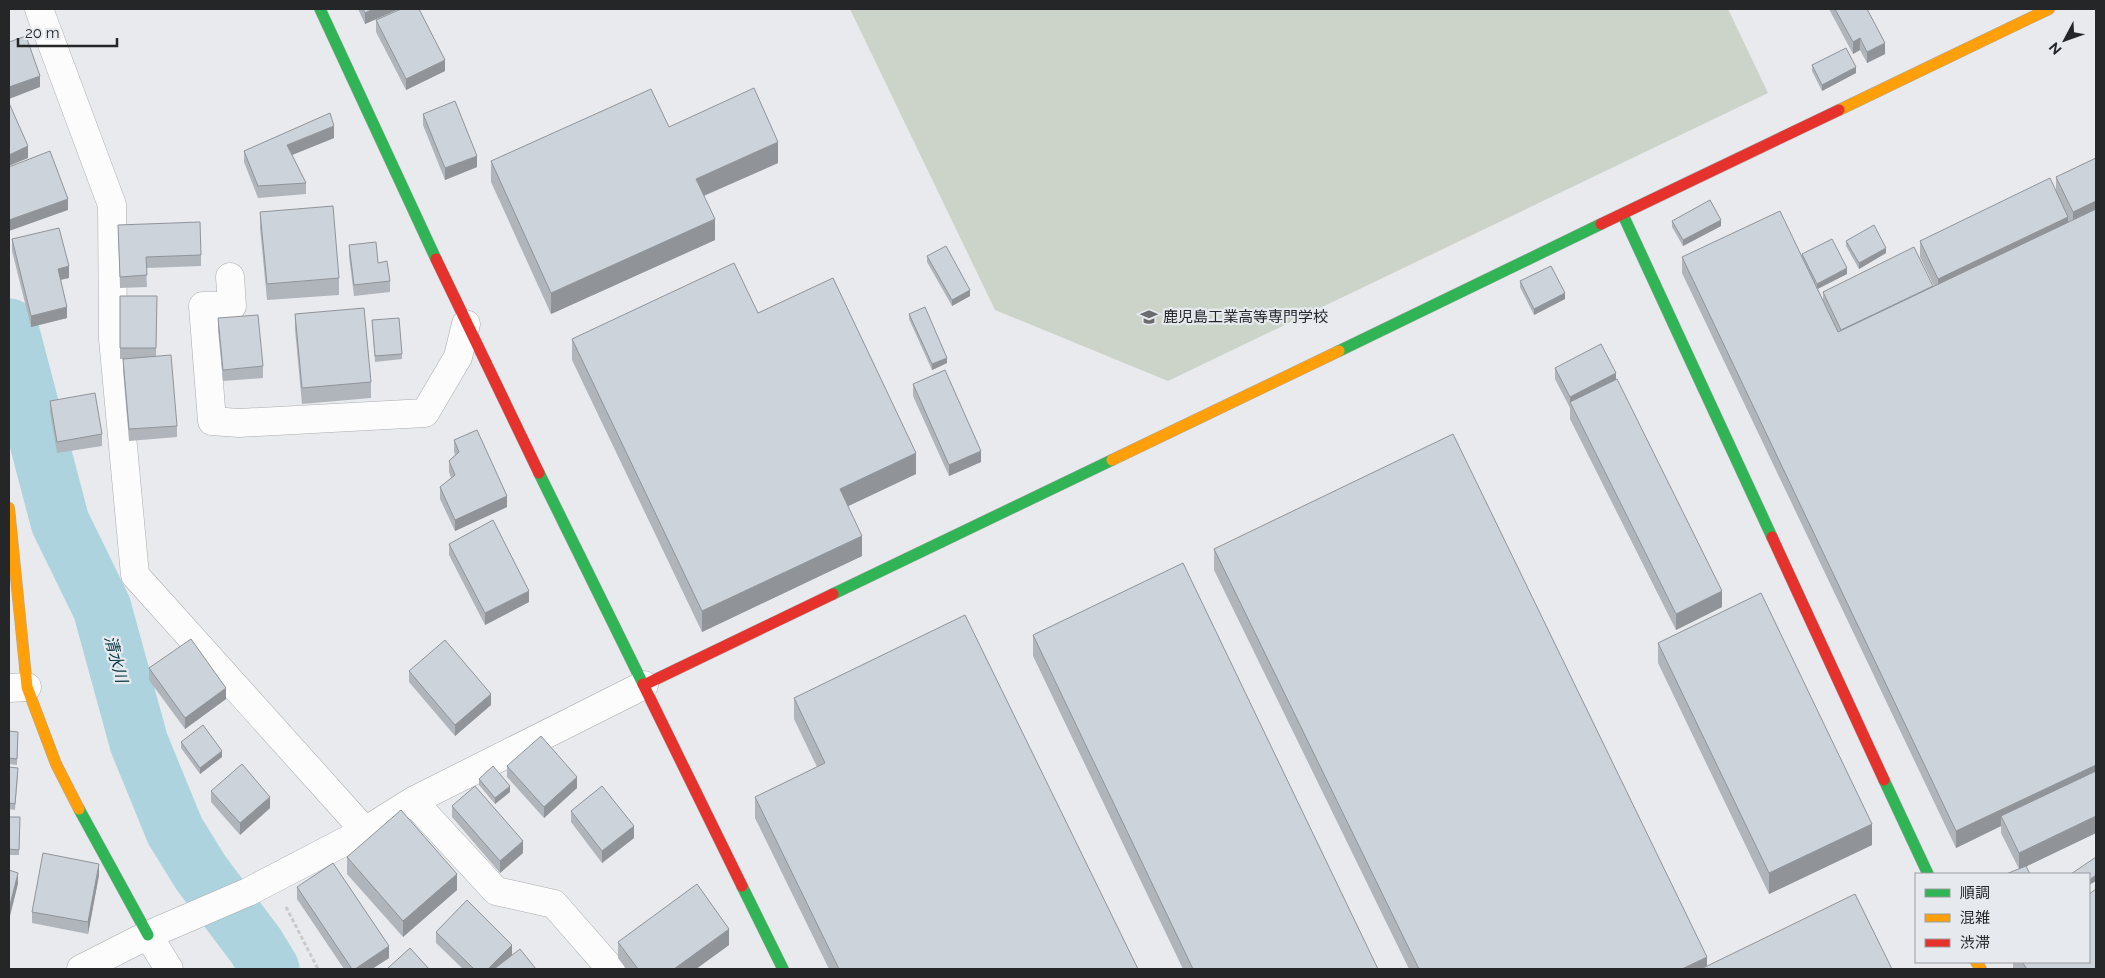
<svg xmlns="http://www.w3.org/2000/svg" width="2105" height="978" viewBox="0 0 2105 978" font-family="Raleway,'Noto Sans JP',sans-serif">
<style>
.green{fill:#ccd3c8}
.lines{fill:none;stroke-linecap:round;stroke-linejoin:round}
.river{stroke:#add3de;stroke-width:59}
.street-casing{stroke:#aaabad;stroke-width:29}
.fast-casing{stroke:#aaabad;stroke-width:12}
.slow-casing{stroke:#aaabad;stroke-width:12}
.jam-casing{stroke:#aaabad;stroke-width:12}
.path{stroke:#cacacb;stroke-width:3;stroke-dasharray:4 2.5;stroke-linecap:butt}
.street{stroke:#fcfcfc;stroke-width:28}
.fast{stroke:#30b455;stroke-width:11}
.slow{stroke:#ff9f0a;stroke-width:11}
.jam{stroke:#e5322d;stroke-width:11}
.wall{fill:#b0b5bc}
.shaded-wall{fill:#909499}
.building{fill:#cdd3db;stroke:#909499}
.labels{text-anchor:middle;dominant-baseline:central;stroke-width:4.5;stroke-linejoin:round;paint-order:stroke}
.poi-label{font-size:15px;fill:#252628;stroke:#e6eaef;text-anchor:start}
.water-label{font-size:16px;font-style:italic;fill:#00333d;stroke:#e6eaef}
</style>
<rect width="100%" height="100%" fill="#e8eaed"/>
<path class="green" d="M850 9H1728L1768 93 1168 381 995 310Z"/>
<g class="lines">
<path class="river" d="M9 328 60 522 102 608 139 743 175 831 201 873 256 946 270 969"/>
<g class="street-casing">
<path id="street" d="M39 9 112 205 113 339 135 575 365 831
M230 277 232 306H203L212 421 239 423 425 413 458 357 466 324
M9 688 27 687
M413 801 496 891 554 904 611 969
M148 935 169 969
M81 969 148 935 248 892 365 831 413 801 644 685"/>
</g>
<g class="fast-casing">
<path id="fast" d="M320 9 436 259
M1623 215 1772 537
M1339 351 1601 224
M539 473 643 684
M833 594 1112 460
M1884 780 1928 874
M79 809 148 935
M742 886 783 969"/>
</g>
<g class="slow-casing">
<path id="slow" d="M1839 110 2049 9
M1112 460 1339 351
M9 508 27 687 56 764 79 809
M1976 962 1981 969"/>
</g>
<g class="jam-casing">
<path id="jam" d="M1601 224 1839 110
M436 259 539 473
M1772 537 1884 780
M643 684 742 886
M644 685 833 594"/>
</g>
<path class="path" d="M286 907 318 969"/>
<use href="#street" class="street"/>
<use href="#fast" class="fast"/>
<use href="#slow" class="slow"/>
<use href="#jam" class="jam"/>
</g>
<path class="wall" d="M358 9H399L365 24Z
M1829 9H1867L1885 54 1867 63 1860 50 1853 54Z
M376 20 445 71 406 90 376 32Z
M1812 65 1856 73 1822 91 1812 71Z
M423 114 477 167 445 180 423 125Z
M669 127 778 163 704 196 715 240 551 314 491 182V161Z
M334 138 292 155 306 183V194L258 198 244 162V151Z
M2096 158V833L2026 866 2019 869 2001 833V826L1956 848 1682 273V257H1802V254L1847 274 1818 289 1823 300V292L1933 287 1934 286 1920 257V241L2056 192V177Z
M260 212 339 278V295L267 300 260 228Z
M1672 221 1721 226 1683 246 1672 227Z
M118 225 201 255V266L146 268 147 287 120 288Z
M12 239 69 278 61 280 67 318 31 327 12 251Z
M1846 241 1886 253 1859 269 1846 246Z
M349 245 378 263 390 281V292L354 296 349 256Z
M927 256 970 296 952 306 927 262Z
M1520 281 1565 299 1534 315 1520 287Z
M120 296H157L156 356 177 426V437L129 441 123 370V359H120Z
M758 313 916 474 848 506 862 556 702 632 572 360V339Z
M295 314 371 382V398L302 404 295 330Z
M909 314 947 363 932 370 909 319Z
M218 318 263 366V378L223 381 218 330Z
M372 320 402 354V359L375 362Z
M1555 368 1616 380 1722 607 1676 630 1570 419V408L1555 379Z
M913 384 981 462 949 476 913 396Z
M50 401 102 434V446L57 453 50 412Z
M454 440 507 507 455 531 440 499V487L451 478 449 472V461L455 455 454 451Z
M449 544 529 602 485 625 449 555Z
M1214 549 1707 966 1892 969H1409L1214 570Z
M1033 635 1378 969H1183L1033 656Z
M1658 643 1872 845 1769 894 1658 663Z
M149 668 226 699 185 729 149 680Z
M409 671 491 705 455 736 409 682Z
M794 698 1138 969H829L755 818V797L817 767 794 719Z
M9 731 18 737 17 765 9 764Z
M181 742 222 757 200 774 181 748Z
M507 766 577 788 544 818 507 777Z
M9 767 18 774 15 810 9 809Z
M479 779 510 792 495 804 479 785Z
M211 791 270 808 240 835 211 802Z
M452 806 523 853 500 873 452 817Z
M571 811 634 838 602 863 571 822Z
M9 817H20L19 855H9Z
M347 857 457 890 403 937 347 874Z
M99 875 88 934 32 923V912Z
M297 887 389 958 372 969H344L297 899Z
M436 932 512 955 536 969H463L436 943Z
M618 942 729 945 696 969H626L618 958Z
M2013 962H2089L2096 969H2013Z"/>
<path class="shaded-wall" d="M373 9H399L365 24V13Z
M1860 38V50L1853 54V42Z
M1885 43V54L1867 63V52Z
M445 60V71L406 90V79Z
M1856 67V73L1822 91V85Z
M40 76V87L9 99V87Z
M334 126V138L287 157V145Z
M778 142V163L696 199V179Z
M28 146V158L9 166V155Z
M477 156V167L445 180V168Z
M68 199V210L9 231V220Z
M2096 201V217L2073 229V212Z
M2068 217V233L1938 296V279Z
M715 219V240L551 314V293Z
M1721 220V226L1683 246V240Z
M1886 248V253L1859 269V263Z
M69 266V278L58 280V269Z
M1847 268V274L1817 289V284Z
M970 290V296L952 306V300Z
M1565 293V299L1534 315V309Z
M67 307V318L31 327V316Z
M947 358V363L932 370V364Z
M1616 373V384L1570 402V408V397Z
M981 451V462L949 476V465Z
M916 453V474L840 510V489Z
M507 496V507L455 531V520Z
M862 536V556L702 632V611Z
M529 591V602L485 625V613Z
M1722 591V607L1676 630V614Z
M226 688V699L185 729V718Z
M491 694V705L455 736V725Z
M222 751V757L200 774V768Z
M2096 765V781L2001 816V826L1956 848V831Z
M577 777V788L544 818V807Z
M510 786V792L495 804V798Z
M270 797V808L240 835V823Z
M2096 816V833L2019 870V853Z
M1872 824V845L1769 894V873Z
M634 826V838L602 863V851Z
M523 841V853L500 873V861Z
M99 864V875L88 934V922Z
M18 873V884L9 920V909Z
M457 874V890L403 937V921Z
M2096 875V881L2089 885V880Z
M729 929V945L696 969H674Z
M512 945V956L499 969H488Z
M389 946V958L372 969H355Z
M1707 957V969H1682Z"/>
<path class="building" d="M363 9H373L365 13Z
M401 9H419L445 60 406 79 376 20Z
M1835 9H1867L1885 43 1867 52 1860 38 1853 42Z
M26 36 40 76 9 87V42Z
M1846 48 1856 67 1822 85 1812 65Z
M754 88 778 142 696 179 715 219 551 293 491 161 651 89 669 127Z
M455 101 477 156 445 168 423 114Z
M9 103 28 146 9 155Z
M330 113 334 126 287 145 306 183 258 186 244 151Z
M50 151 68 199 9 220V167Z
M2096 158V201L2073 212 2056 177Z
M2050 178 2068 217 1938 279 1920 241Z
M1710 200 1721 220 1683 240 1672 221Z
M333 206 339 278 267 284 260 212Z
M2096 209V765L1956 831 1682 257 1780 211 1838 332Z
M200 222 201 255 146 257 147 275 120 277 118 225Z
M1874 225 1886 248 1859 263 1846 241Z
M59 228 69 266 58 269 67 307 31 316 12 239Z
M1832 239 1847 268 1817 284 1802 254Z
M376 242 378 263 387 261 390 281 354 285 349 245Z
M946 246 970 290 952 300 927 256Z
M1914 247 1933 286 1841 330 1823 292Z
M734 263 758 313 833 278 916 453 840 489 862 536 702 611 572 339Z
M1551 266 1565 293 1534 309 1520 281Z
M120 296H157L156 348H120Z
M925 307 947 358 932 364 909 314Z
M364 308 371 382 302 388 295 314Z
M258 315 263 366 223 370 218 318Z
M399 318 402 354 375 356 372 320Z
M1601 344 1616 373 1570 397 1555 368Z
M171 355 177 426 129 429 123 359Z
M945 370 981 451 949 465 913 384Z
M1617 379 1722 591 1676 614 1570 402Z
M95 393 102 434 57 442 50 401Z
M477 430 507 496 455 520 440 487 455 475 449 461 459 452 454 440Z
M1453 434 1707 957 1682 969H1419L1214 549Z
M493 520 529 591 485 613 449 544Z
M1183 563 1378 969H1193L1033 635Z
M1761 593 1872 824 1769 873 1658 643Z
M965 615 1138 969H839L755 797 825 763 794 698Z
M191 639 226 688 185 718 149 668Z
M445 640 491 694 455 725 409 671Z
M203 725 222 751 200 768 181 742Z
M9 731 18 732 17 759 9 758Z
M541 736 577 777 544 807 507 766Z
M242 764 270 797 240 823 211 791Z
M493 766 510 786 495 798 479 779Z
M9 767 18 768 15 804 9 803Z
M2096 771V816L2019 853 2001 816Z
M475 786 523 841 500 861 452 806Z
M602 786 634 826 602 851 571 811Z
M401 810 457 874 403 921 347 857Z
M9 817H20L19 850 9 849Z
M43 853 99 864 88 922 32 912Z
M2096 857V875L2089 880V874H2071Z
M333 863 389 946 355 969H352L297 887Z
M2026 866 2030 874H2006Z
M9 870 18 873 9 909Z
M697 884 729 929 674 969H638L618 942Z
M2096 889V969H2027L2022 962H2089V894Z
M1855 894 1892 969H1701Z
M467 900 512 945 488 969H474L436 932Z
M410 948 429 969H387Z
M520 949 536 969H494Z"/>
<defs>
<g id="university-bare" transform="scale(1.35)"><path d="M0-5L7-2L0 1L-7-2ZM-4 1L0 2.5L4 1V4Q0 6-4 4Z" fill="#696b6d" stroke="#e6eaef" stroke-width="2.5" paint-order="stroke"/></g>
</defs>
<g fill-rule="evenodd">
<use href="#university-bare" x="1149" y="317"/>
</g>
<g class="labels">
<g class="poi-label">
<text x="1163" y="317">鹿児島工業高等専門学校</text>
</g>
<g class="water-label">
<text transform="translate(116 659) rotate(75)">清水川</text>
</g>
</g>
<rect width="2105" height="978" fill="none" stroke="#252628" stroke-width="20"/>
<rect x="1915" y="873" width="175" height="90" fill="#e6eaef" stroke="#999c9f"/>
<rect x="1925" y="889" width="25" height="8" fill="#30b455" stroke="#999c9f"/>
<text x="1960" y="898" font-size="15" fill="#252628">順調</text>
<rect x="1925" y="914" width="25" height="8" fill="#ff9f0a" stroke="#999c9f"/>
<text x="1960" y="923" font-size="15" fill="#252628">混雑</text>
<rect x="1925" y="939" width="25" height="8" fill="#e5322d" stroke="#999c9f"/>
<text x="1960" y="948" font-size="15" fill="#252628">渋滞</text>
<g transform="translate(2065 40) rotate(229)" stroke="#e6eaef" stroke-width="4" paint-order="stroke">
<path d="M0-4L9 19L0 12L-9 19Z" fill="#252628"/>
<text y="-8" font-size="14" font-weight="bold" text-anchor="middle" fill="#252628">N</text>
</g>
<path d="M18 38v8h99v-8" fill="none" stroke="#252628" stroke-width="2.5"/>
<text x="25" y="38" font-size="15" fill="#252628" stroke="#e6eaef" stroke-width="4" paint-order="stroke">20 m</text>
</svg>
